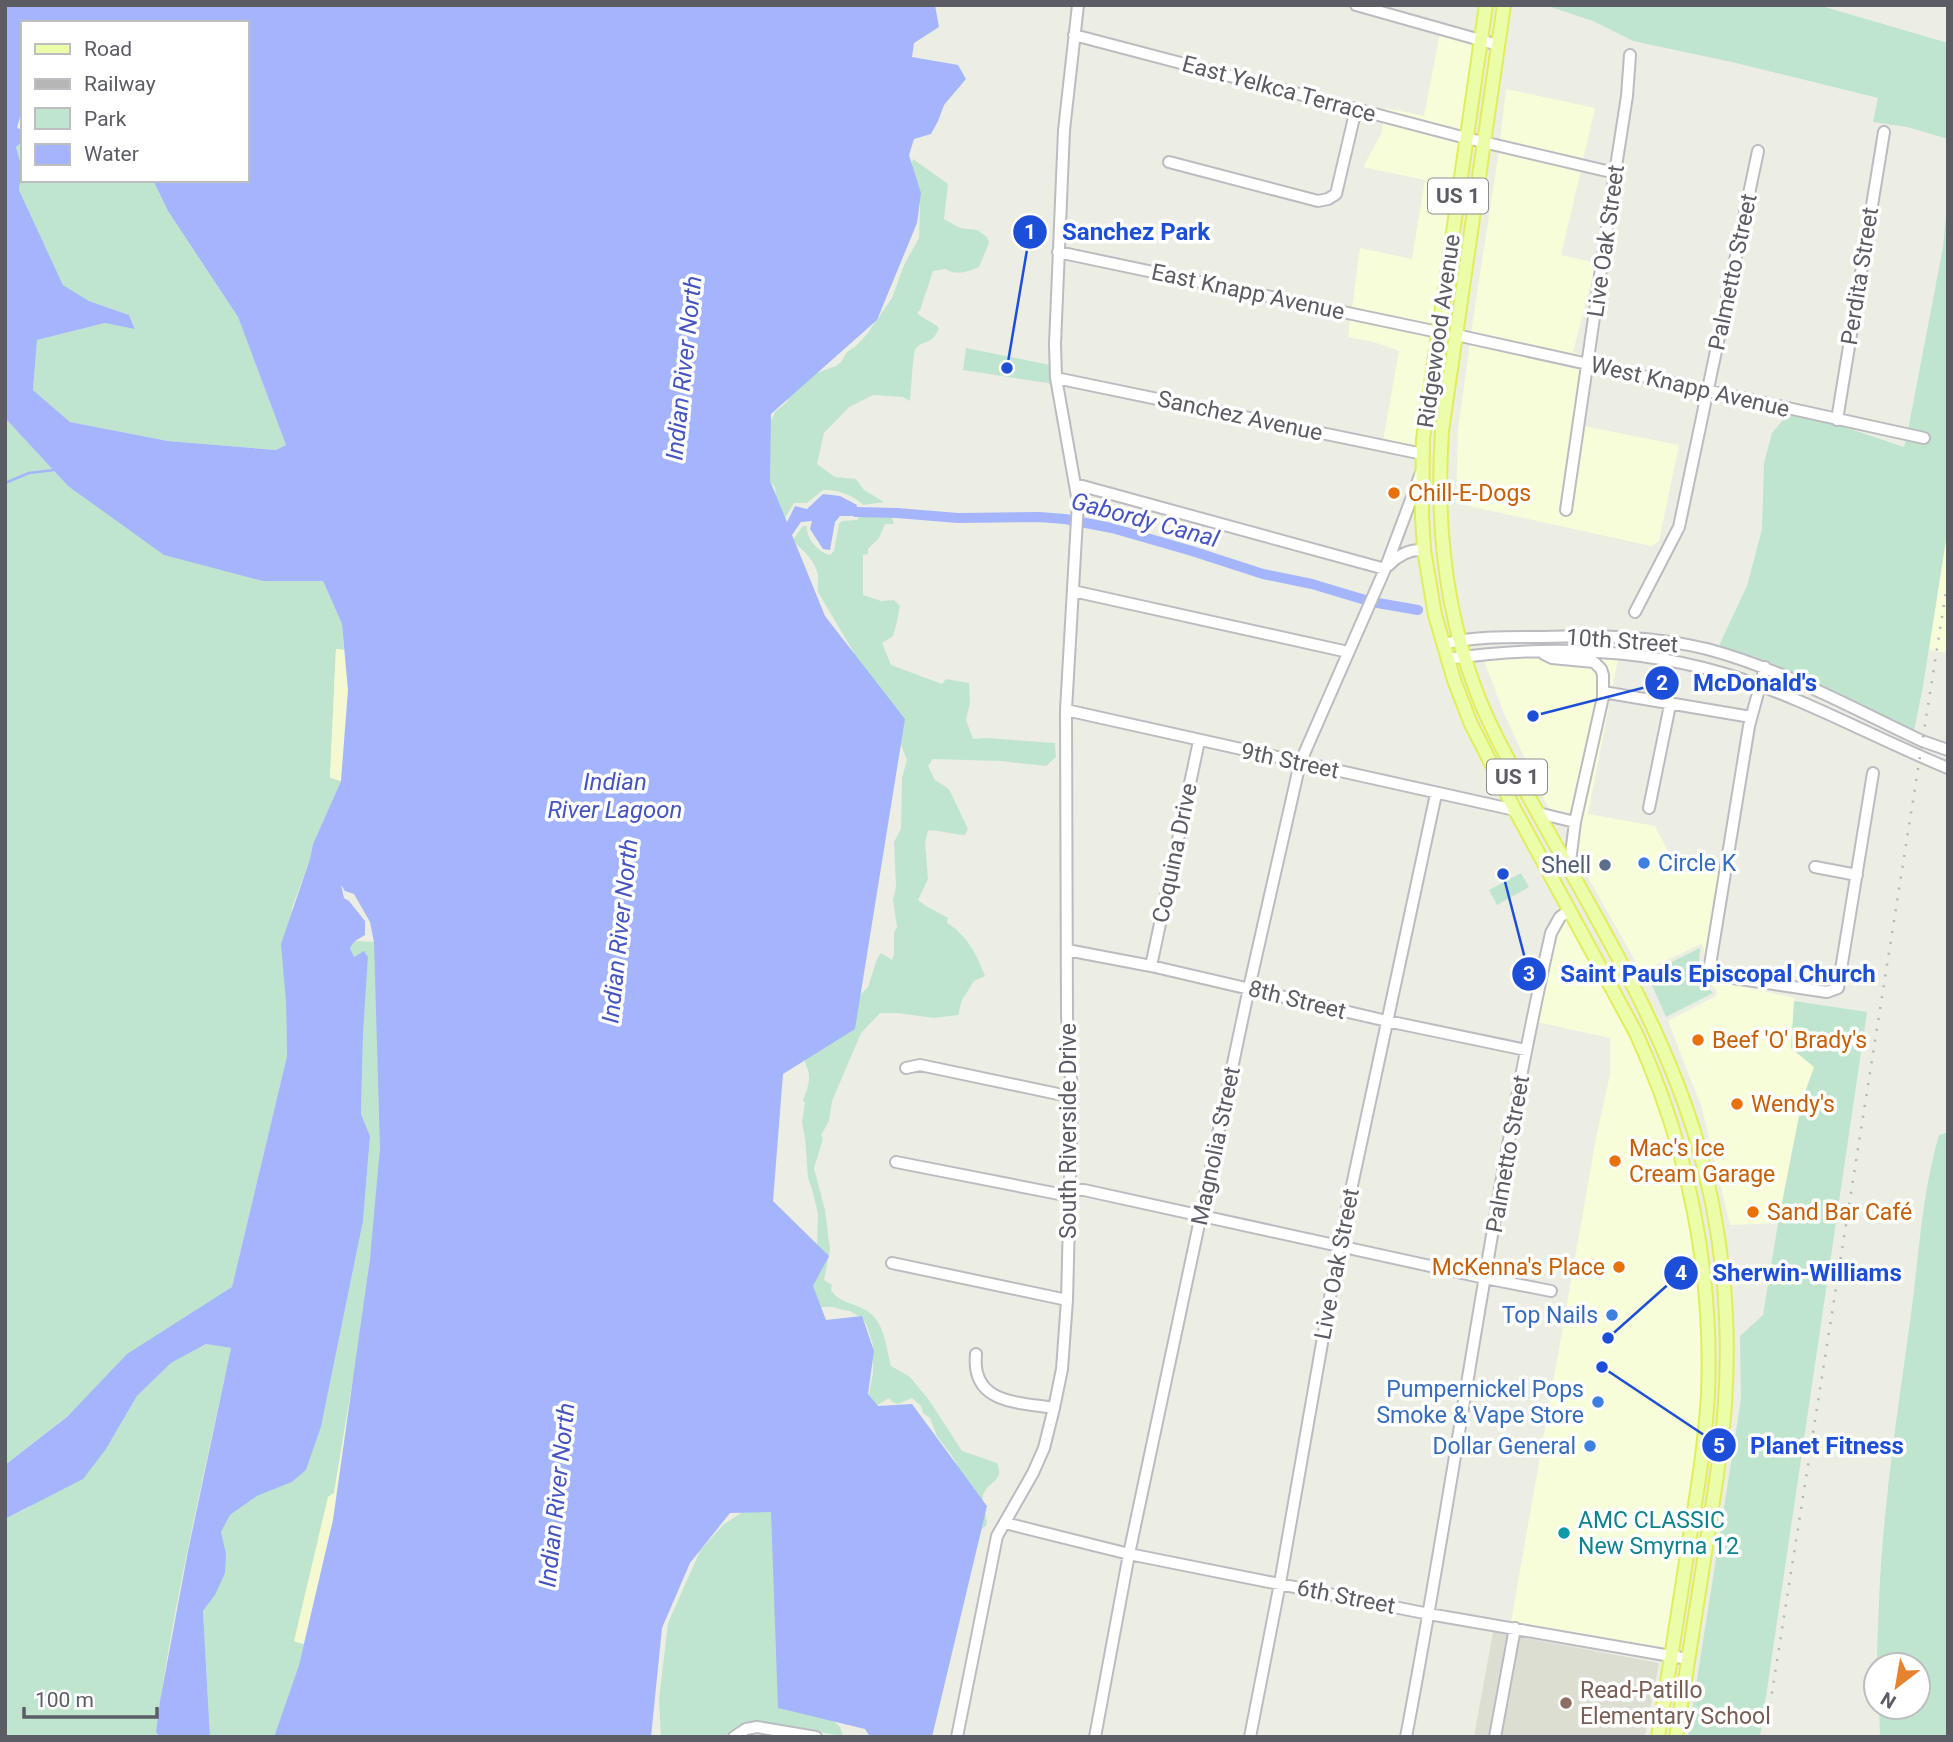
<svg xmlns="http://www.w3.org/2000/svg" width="1953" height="1742" viewBox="0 0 1953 1742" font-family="Roboto,sans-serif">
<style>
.commercial{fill:#f8fdd9}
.education{fill:#dcded1}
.green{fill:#c0e5ce}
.sand{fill:#f4f9d2}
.water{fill:#a4b5fd;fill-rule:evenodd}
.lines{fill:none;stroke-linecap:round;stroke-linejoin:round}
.stream{stroke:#a4b5fd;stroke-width:2.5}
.canal{stroke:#a4b5fd;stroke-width:10}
.minor-casing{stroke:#bbbbc2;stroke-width:14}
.major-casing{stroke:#e0ee5b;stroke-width:16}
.minor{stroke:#fff;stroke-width:10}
.major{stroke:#ebfda9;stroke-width:12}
.rail{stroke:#b6b6b7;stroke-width:2.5;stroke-dasharray:2 9;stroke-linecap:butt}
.food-dot{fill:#e8710a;stroke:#fff;stroke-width:2.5}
.shop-dot{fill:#3f7fe0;stroke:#fff;stroke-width:2.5}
.service-dot{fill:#5c6f8a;stroke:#fff;stroke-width:2.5}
.culture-dot{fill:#0f9aa8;stroke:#fff;stroke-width:2.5}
.education-dot{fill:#8d6e63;stroke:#fff;stroke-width:2.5}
.labels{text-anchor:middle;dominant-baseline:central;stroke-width:7;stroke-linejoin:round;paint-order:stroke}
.shield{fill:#fff;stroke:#8c8d92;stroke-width:2}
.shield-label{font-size:21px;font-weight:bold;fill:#5b5c64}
.street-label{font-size:23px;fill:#5b5c64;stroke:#fff}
.food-label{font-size:23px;fill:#c56008;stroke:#fff;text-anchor:start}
.shop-label{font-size:23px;fill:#366cbe;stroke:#fff;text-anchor:end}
.service-label{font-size:23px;fill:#4e5e75;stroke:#fff;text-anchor:end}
.culture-label{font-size:23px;fill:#0d838f;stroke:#fff;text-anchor:start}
.education-label{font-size:23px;fill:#785e54;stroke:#fff;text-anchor:start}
.water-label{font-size:24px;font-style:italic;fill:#4654c1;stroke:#fff}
.leader{fill:none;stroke:#1d4ed8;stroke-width:2.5}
.callout-dot{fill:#1d4ed8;stroke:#fff;stroke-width:2.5}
.mark-label{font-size:21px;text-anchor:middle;font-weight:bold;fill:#fff}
.callout-label{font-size:24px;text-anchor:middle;font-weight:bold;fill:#1d4ed8;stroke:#fff;stroke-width:7;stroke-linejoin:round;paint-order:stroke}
</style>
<rect width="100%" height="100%" fill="#eceee3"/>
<path class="commercial" d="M1440 34 1475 44 1462 131 1385 111V108L1424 116Z
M1506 89 1595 108 1583 160 1500 140Z
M1383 121 1460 141 1434 326 1352 309 1360 248 1412 259 1425 180 1363 167 1382 132Z
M1499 151 1581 170 1561 255 1596 263 1573 352 1585 356V358L1471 333Z
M1350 319 1432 336 1416 447 1383 441 1399 351 1374 342 1348 337Z
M1470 343 1583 368 1561 515H1570L1584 426 1679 445 1659 541 1651 546 1456 503 1458 430Z
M1948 527V653L1929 650Z
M1539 656 1550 663 1589 666 1594 668 1599 676 1596 690 1598 697 1572 816 1551 811 1542 796 1503 711 1484 660Z
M1596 658 1618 659 1588 814 1655 826 1676 867 1720 873 1706 977 1703 974 1704 948 1701 944 1645 970 1643 975 1575 854 1608 673 1605 665Z
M1567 918 1645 1065 1680 1174 1693 1247 1702 1322 1700 1417 1693 1484 1667 1650 1511 1622 1597 1133 1610 1075V1038L1537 1022 1556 934 1563 921Z
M1707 979 1795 998 1791 1048 1814 1067 1802 1101 1778 1223 1730 1225 1702 1108 1668 1021 1716 996 1717 991Z"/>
<path class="education" d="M1493 1632 1659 1663 1645 1737H1474Z"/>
<path class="green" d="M1545 5H1818L1948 43V139L1907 127 1873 122 1878 98 1736 63 1633 41 1593 21Z
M23 141V180H153L168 211 238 317 286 445 276 450 168 441 70 422 33 390 37 340 105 323 135 328 129 315 89 301 63 285 19 190 22 168 16 147Z
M913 159 948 184 944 219 960 228 977 230 987 237 989 243 979 267C967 272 957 276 945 269L933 271 920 310 917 313C924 320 932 321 939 328 932 347 921 339 915 350 913 355 911 392 910 401L903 397 873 395 849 407 824 433 817 464 835 477 856 479 864 490 884 502 863 505C852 494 838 490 823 490L807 503H794L785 518 776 500 775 487 764 476 769 425 775 412 787 402 792 392 814 374 836 366 841 362 847 352 856 346 867 334 892 298 904 265 919 238 920 204 911 166Z
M1948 194V527L1923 686 1914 731 1771 663 1719 648 1721 641 1747 586 1762 529 1764 463 1772 433 1788 414 1841 426 1904 447 1906 440 1927 444 1929 434 1908 430 1943 247Z
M966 348 1050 365 1053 384 963 370Z
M5 418 68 486 263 581H323L342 624 344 650 336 649 330 778 341 781 313 844 310 859 292 908 286 1002 287 1056 232 1287 5 1465Z
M860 516H887L892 518 894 524H885L879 538 868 549V554L863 555V595L881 601 894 600 900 606 896 626 893 636 882 643 891 665 942 684 946 679 969 683 970 703 966 720 973 739 986 738 1055 743 1056 757 1046 766 1001 761 933 759 928 766 935 780 949 789 968 829 965 835C954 835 935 829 928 831L925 842 928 879 918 900 926 906 948 918 947 923C967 935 977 955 985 976L974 981 962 1000 958 1015 934 1018 897 1013H880L861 1033 832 1101 829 1121 821 1135 823 1139 814 1168 825 1210 830 1250 824 1280 832 1285 831 1290C841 1306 863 1303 874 1317 885 1329 887 1351 891 1366L910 1377 929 1400 962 1451 997 1463C1005 1481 989 1481 984 1493 980 1500 986 1514 987 1522L986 1526 979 1531 968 1484 952 1456 937 1436 930 1418 923 1413 921 1406 912 1398 898 1404 892 1402 889 1398 876 1406 868 1399 873 1373V1345L867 1326 863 1319 850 1311 843 1310 833 1307H819L812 1288 816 1279 818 1214 812 1189 808 1178 805 1138 802 1122 805 1103 803 1100C807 1091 811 1079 808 1070 805 1063 804 1061 805 1053L868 987 877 959 881 953 892 960 894 955V932L897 927 893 900 896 887 894 842 901 829 902 778 907 760 898 737 852 661 854 653 818 592C817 586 819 581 818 575 816 562 803 550 794 542V538L803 526H807C806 538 818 552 830 555L834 551 839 524 842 521 857 520Z
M1521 873 1529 887 1497 905 1489 890Z
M355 941 374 942 380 978 378 1058 381 1116 378 1196 355 1369 334 1493 328 1497 295 1642 304 1644 299 1665 274 1737H210L203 1611 215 1595 226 1553 221 1532 230 1515 257 1496 292 1482 306 1470 321 1427 363 1221 370 1136 361 1114 363 1034 368 957 354 958 350 948Z
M1700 948 1698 976 1713 993 1666 1017 1647 974Z
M1794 1001 1867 1012 1760 1737H1688L1741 1399 1740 1336 1763 1315 1778 1223 1802 1101 1814 1067 1791 1048Z
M1948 1132V1737H1880L1879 1707H1918V1665H1877C1877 1644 1878 1622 1879 1601 1883 1504 1898 1410 1911 1314 1919 1254 1922 1193 1939 1135Z
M206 1344 231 1348C204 1475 173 1603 156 1732L160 1737H5V1519L28 1508 106 1449 137 1396 171 1363Z
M747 1509H772L827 1715 840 1727 843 1736 757 1722 743 1725 728 1737H661L659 1699 668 1623 700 1551 723 1525Z"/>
<path class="sand" d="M336 649 344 650 348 690 341 781 330 777Z
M354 1373 333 1520 304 1644 294 1641 328 1497 334 1493Z"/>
<path class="water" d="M5 5H935L939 27 914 43 912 57 958 65 966 79 944 105 938 121 931 134 914 139 909 155 921 193 917 223 877 320 771 414 770 481 787 522 795 506 807 509 823 494 840 496 857 505 856 516H840L835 522 830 550 823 549 810 529 812 521 801 522 792 535 825 616 905 719 855 1029 783 1074 773 1201 829 1256 813 1286 826 1320 862 1316 874 1351 868 1394 878 1406 912 1404 987 1506 932 1737H870L865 1729 778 1708 771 1512 730 1513 690 1563 662 1628 651 1737H274L299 1665 333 1520 370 1258 380 1148 374 942 370 922 354 894 345 891 341 885 344 898 349 901 365 921V935L355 941 350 948 354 957 364 951 368 957 363 1034 361 1114 370 1136 363 1221 321 1427 306 1470 292 1482 257 1496 230 1515 221 1532 226 1553 225 1573 215 1595 203 1611 210 1737H160L156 1732 160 1701 188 1551 231 1348 206 1344 171 1363 137 1396 106 1449 83 1479 5 1519V1465L68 1416 127 1354 232 1287 287 1056 286 1002 281 944 310 859 313 844 341 781 348 690 342 624 323 581H263L164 555 68 486 5 418ZM23 23H247V180H153L168 211 238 317 286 445 276 450 168 441 70 422 33 390 37 340 105 323 135 329 129 315 89 301 63 285 19 190 22 168 16 147 23 141V130L17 128 23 106Z"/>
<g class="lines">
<path class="stream" d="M5 483 29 473 54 470"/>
<path class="canal" d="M856 512 897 513 958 518 1039 517 1065 519 1112 528 1192 551 1263 574 1312 584 1372 602 1418 610"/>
<g class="minor-casing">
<path id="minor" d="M1356 5 1498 45
M1074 35 1466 138 1615 173
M1169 162 1318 201 1328 199 1336 194 1356 109
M1058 252 1438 332
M1456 335 1924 438
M1056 378 1423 454
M1837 420 1884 132
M1075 484 1385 569
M1566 510 1615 173 1627 96 1630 55
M1389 565C1399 554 1410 549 1424 550
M1073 591 1348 652
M1635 612 1679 527 1758 151
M1443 644C1475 636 1510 637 1543 637 1599 635 1653 636 1707 649 1782 669 1852 708 1922 741L1948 750
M1544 654 1552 658 1594 662 1601 669 1603 675V697L1575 822 1569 870
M1447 659C1538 646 1634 647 1722 673 1801 696 1872 737 1948 768
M1765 667 1749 726 1710 965 1714 971 1720 976 1827 992 1838 988 1873 773
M1603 692 1751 717
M1066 710 1515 810
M1649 808 1670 705
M1538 813 1575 822
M1815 867 1857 875
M1067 950 1151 966 1387 1021 1526 1050
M1151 966 1199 741
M906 1068 920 1065 1072 1097
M896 1162 1059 1194 1070 1190H1084L1485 1278 1551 1291
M892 1263 1067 1300
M976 1354C971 1404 1018 1402 1054 1408
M1005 1523 1129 1554 1429 1614 1688 1659
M734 1737 746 1729 757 1727 816 1737
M957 1737 997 1536 1033 1473 1044 1448 1054 1408 1062 1369 1067 1300 1072 1097 1067 1017 1066 710 1078 502 1056 378 1055 344 1064 130 1078 5
M1095 1737 1129 1554 1249 988 1300 763 1385 569 1421 473
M1250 1737 1280 1583 1339 1246 1436 794
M1406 1737C1457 1470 1491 1199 1551 933L1560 917 1570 910
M1495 1737 1515 1628"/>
</g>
<g class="major-casing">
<path id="major" d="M1486 5 1423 439 1422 516 1424 550 1435 615 1454 680 1471 724 1515 810 1636 1033C1688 1147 1713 1269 1708 1395 1705 1444 1697 1493 1689 1542 1679 1607 1669 1672 1658 1737
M1504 5 1442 431C1436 519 1444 606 1475 688 1492 734 1517 775 1540 817 1598 921 1661 1023 1696 1138 1721 1223 1731 1315 1725 1403 1722 1452 1713 1499 1706 1547 1696 1610 1686 1673 1676 1737"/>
</g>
<use href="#minor" class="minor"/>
<use href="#major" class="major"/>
<path class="rail" d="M1765 1737 1948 579"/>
</g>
<g class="food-dot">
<circle cx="1394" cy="493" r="7"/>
<circle cx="1698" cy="1040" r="7"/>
<circle cx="1737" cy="1104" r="7"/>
<circle cx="1615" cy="1161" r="7"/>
<circle cx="1753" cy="1212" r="7"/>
<circle cx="1619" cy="1267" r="7"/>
</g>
<g class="shop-dot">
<circle cx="1644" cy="863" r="7"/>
<circle cx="1612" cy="1315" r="7"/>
<circle cx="1598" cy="1402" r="7"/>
<circle cx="1590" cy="1446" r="7"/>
</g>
<circle class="service-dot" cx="1605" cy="865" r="7"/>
<circle class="culture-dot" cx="1564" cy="1533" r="7"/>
<circle class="education-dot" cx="1566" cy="1703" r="7"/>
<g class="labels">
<g class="shield">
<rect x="1428" y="178.5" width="60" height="35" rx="5"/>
<rect x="1487" y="759.5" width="60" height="35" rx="5"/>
</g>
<g class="shield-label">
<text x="1458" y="196">US 1</text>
<text x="1517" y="777">US 1</text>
</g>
<g class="street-label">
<text transform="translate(1279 89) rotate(15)">East Yelkca Terrace</text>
<text transform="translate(1606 241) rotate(-82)">Live Oak Street</text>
<text transform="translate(1733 272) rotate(-78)">Palmetto Street</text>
<text transform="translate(1860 276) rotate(-81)">Perdita Street</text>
<text transform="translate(1248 292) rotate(12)">East Knapp Avenue</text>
<text transform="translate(1439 331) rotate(-82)">Ridgewood Avenue</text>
<text transform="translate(1690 387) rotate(13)">West Knapp Avenue</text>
<text transform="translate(1240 416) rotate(12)">Sanchez Avenue</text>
<text transform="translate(1622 641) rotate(4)">10th Street</text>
<text transform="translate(1290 761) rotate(12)">9th Street</text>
<text transform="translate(1175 853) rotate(-78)">Coquina Drive</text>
<text transform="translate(1297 1000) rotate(14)">8th Street</text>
<text transform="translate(1068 1131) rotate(-90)">South Riverside Drive</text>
<text transform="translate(1216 1146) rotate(-78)">Magnolia Street</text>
<text transform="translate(1508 1154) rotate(-80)">Palmetto Street</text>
<text transform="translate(1337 1264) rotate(-79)">Live Oak Street</text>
<text transform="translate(1346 1597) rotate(11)">6th Street</text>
</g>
<g class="food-label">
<text x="1408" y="493">Chill-E-Dogs</text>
<text x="1712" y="1040">Beef 'O' Brady's</text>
<text x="1751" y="1104">Wendy's</text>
<text x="1629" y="1148">Mac's Ice<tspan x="1629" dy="26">Cream Garage</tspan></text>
<text x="1767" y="1212">Sand Bar Café</text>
<text x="1605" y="1267" text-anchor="end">McKenna's Place</text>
</g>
<g class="shop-label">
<text x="1658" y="863" text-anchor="start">Circle K</text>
<text x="1598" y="1315">Top Nails</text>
<text x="1584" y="1389">Pumpernickel Pops<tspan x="1584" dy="26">Smoke &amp; Vape Store</tspan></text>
<text x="1576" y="1446">Dollar General</text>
</g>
<g class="service-label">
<text x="1591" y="865">Shell</text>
</g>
<g class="culture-label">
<text x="1578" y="1520">AMC CLASSIC<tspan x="1578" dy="26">New Smyrna 12</tspan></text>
</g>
<g class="education-label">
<text x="1580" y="1690">Read-Patillo<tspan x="1580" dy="26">Elementary School</tspan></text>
</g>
<g class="water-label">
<text transform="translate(684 368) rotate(-84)">Indian River North</text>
<text transform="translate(1145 520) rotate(15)">Gabordy Canal</text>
<text x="615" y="782">Indian<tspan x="615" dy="28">River Lagoon</tspan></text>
<text transform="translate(620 931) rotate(-84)">Indian River North</text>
<text transform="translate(557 1495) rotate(-84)">Indian River North</text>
</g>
</g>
<path class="leader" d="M1007 368L1030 232M1533 716L1662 683M1503 874L1529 974M1608 1338L1681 1273M1602 1367L1719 1445"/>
<g class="callout-dot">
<circle cx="1007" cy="368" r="7"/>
<circle cx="1533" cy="716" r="7"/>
<circle cx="1503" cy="874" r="7"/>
<circle cx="1608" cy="1338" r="7"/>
<circle cx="1602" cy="1367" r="7"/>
<circle cx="1030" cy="232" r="18"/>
<circle cx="1662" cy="683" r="18"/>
<circle cx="1529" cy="974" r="18"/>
<circle cx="1681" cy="1273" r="18"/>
<circle cx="1719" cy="1445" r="18"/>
</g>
<g class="mark-label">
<text x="1030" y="239">1</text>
<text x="1662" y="690">2</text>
<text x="1529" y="981">3</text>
<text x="1681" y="1280">4</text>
<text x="1719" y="1453">5</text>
</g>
<g class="callout-label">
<text x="1136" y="240">Sanchez Park</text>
<text x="1755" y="691">McDonald's</text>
<text x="1718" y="982">Saint Pauls Episcopal Church</text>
<text x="1807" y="1281">Sherwin-Williams</text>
<text x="1827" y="1454">Planet Fitness</text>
</g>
<rect width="1953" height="1742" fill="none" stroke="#5b5c64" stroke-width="14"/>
<rect x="21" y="21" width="228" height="161" fill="#ffffff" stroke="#bdbec1" stroke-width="2"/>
<rect x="35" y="44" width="35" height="10" fill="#ebfda9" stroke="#bdbec1" stroke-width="2"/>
<text x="84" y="56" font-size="21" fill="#5b5c64">Road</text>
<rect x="35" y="79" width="35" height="10" fill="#b6b6b7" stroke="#bdbec1" stroke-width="2"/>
<text x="84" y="91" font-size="21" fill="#5b5c64">Railway</text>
<rect x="35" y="108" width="35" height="21" fill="#c0e5ce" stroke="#bdbec1" stroke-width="2"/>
<text x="84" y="126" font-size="21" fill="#5b5c64">Park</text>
<rect x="35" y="144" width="35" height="21" fill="#a4b5fd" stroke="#bdbec1" stroke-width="2"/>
<text x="84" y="161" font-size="21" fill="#5b5c64">Water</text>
<g transform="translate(1897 1686) rotate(211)"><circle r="33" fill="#ffffff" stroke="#bdbec1" stroke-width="2"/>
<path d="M0-5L12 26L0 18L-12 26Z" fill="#e68331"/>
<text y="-10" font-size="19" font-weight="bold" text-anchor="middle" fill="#5b5c64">N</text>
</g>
<path d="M24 1707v10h133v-10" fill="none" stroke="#5b5c64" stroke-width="3.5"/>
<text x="35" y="1707" font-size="21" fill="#5b5c64" stroke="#ffffff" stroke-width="5" paint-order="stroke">100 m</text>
</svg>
